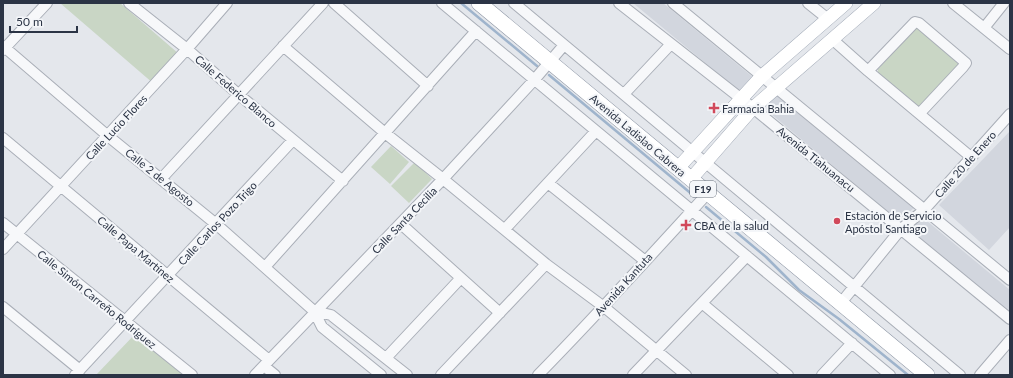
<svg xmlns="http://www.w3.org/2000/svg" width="1013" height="378" viewBox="0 0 1013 378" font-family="Lato,sans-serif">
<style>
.built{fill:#d2d6de}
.green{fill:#c9d6c5}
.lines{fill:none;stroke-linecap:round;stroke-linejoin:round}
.stream{stroke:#9fb4cc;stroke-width:2.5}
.minor-casing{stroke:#a9aeb7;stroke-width:12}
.major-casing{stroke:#a3abb8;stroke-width:14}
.highway-casing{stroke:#8b94a3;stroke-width:16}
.minor{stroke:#f7f8fa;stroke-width:10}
.major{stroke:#fff;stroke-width:13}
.highway{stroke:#fff;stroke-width:15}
.poi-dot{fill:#d1495b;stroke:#f4f6f9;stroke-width:1.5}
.labels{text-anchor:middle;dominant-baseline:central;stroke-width:4;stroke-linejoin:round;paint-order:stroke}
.shield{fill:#f4f6f9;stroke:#676e7b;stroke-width:1}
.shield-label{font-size:10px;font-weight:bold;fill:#2b3445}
.street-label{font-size:11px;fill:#2b3445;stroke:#f4f6f9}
.poi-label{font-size:11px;fill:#2b3445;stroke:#f4f6f9;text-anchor:start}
</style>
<rect width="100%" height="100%" fill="#e4e7ec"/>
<path class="built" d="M633 3H663L754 78 739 91Z
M778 93 914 208 899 221 764 108Z
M1010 131V227L989 250 939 205Z
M921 216 1010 290V313L910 230Z"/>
<path class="green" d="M60 3H120L179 54 154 84Z
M915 29H920L959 60V66L922 106 918 107 878 74V69Z
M391 146 409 162 390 184 371 167Z
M415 162 432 179 409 203 391 186Z
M136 333 185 375H96Z"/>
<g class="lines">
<path class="stream" d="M461 3 537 66
M549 75 694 196
M706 207 766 257 799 290 839 319 908 375"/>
<g class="minor-casing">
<path id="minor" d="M129 3 187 49 238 94 343 181
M334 3 428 86
M442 3 890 375
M514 3 960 375
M619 3 753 108 1010 319
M673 3 1010 280
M808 3 828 19
M953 3 1010 49
M984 28 1004 3
M832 39 868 71 971 157
M3 46 108 136 216 224 314 311 322 327 381 375
M283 46 385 133 443 179 546 264 604 307 686 375
M3 50 47 3
M868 71 915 22 919 23 966 63 963 67 920 113
M624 94 671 44
M3 138 269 360
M162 178 323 3
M548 183 644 260
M3 223 192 375
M401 224 500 313
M505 229 596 131
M3 249 187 49 227 3
M265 267 476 31
M703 304 788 375
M840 304 901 229 924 210 1010 114
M3 307 80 370
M314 311 331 315 407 375
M386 358 460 279
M264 366 275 375
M75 375 293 140
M255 375 443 179 535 79 564 45
M441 375 546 264
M538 375C596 316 652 254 708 193
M633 375 747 256
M822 375 852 343
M980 375 1010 340"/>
</g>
<g class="major-casing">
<path id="major" d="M678 168 762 76 846 3
M691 179 753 108 874 3"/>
</g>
<g class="highway-casing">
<path id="highway" d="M479 3 927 375"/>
</g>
<use href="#minor" class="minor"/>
<use href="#major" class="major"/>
<use href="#highway" class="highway"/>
</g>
<g class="poi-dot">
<path d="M712 102h4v4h4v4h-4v4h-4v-4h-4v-4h4z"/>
<circle cx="837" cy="221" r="4"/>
<path d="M684 219h4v4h4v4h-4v4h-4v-4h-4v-4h4z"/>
</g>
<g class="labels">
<rect class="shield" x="690" y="181" width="26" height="16" rx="3"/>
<g class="shield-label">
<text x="703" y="189">F19</text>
</g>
<g class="street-label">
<text transform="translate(236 91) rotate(41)">Calle Federico Blanco</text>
<text transform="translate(116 127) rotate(-47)">Calle Lucio Flores</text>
<text transform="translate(638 135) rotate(40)">Avenida Ladislao Cabrera</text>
<text transform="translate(816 159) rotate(39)">Avenida Tiahuanacu</text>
<text transform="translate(965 164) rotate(-48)">Calle 20 de Enero</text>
<text transform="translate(160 177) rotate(39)">Calle 2 de Agosto</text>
<text transform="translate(404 220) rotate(-46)">Calle Santa Cecilia</text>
<text transform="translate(217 223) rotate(-47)">Calle Carlos Pozo Trigo</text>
<text transform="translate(136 249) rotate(40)">Calle Papa Martínez</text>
<text transform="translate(623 284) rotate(-48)">Avenida Kantuta</text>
<text transform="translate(97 299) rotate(39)">Calle Simón Carreño Rodríguez</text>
</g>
<g class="poi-label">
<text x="722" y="108">Farmacia Bahia</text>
<text x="845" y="215">Estación de Servicio<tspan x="845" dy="13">Apóstol Santiago</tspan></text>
<text x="694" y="225">CBA de la salud</text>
</g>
</g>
<rect width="1013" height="378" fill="none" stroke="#2b3445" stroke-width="8"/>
<path d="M10 26v6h67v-6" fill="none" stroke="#2b3445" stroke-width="2"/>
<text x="16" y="26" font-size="12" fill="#2b3445" stroke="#f4f6f9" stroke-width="3" paint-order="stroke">50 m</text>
</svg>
